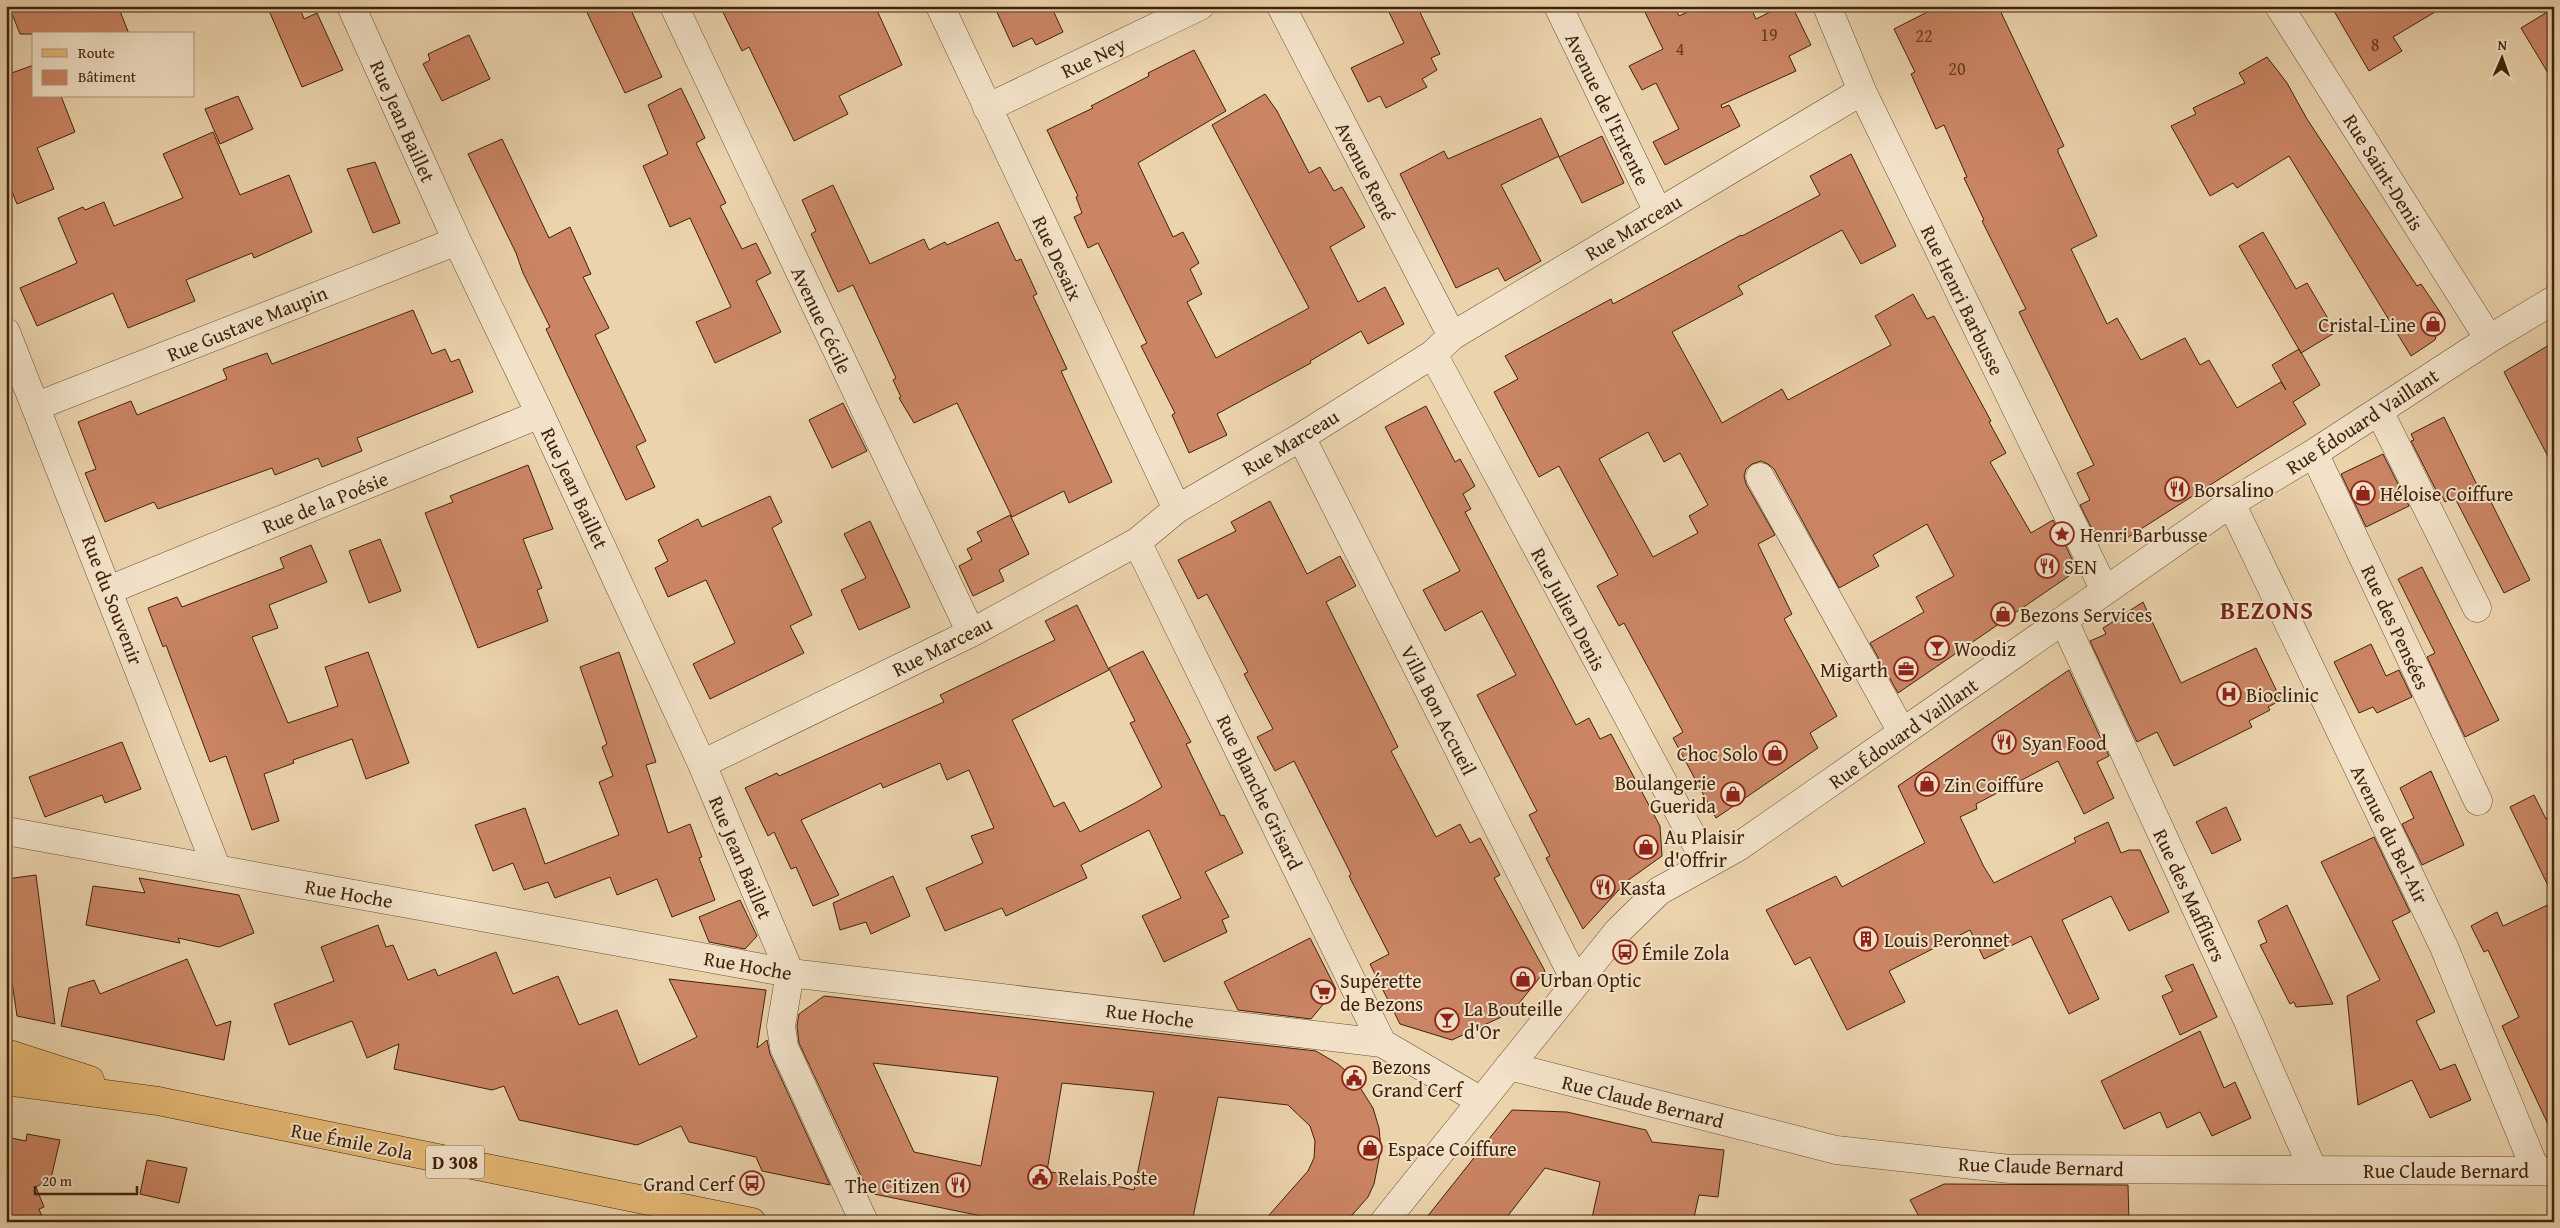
<svg xmlns="http://www.w3.org/2000/svg" width="2560" height="1228" viewBox="0 0 2560 1228" font-family="'Gentium Book Plus',serif">
<style>
.building{fill:#cb8565;stroke:#40220a;fill-rule:evenodd}
.lines{fill:none;stroke-linecap:round;stroke-linejoin:round}
.minor-casing{stroke:#6b4e32;stroke-width:29}
.major-casing{stroke:#40220a;stroke-width:29}
.minor{stroke:#f2e2c9;stroke-width:28}
.major{stroke:#e6ba76;stroke-width:28}
.labels{text-anchor:middle;dominant-baseline:central;stroke-width:4;stroke-linejoin:round;paint-order:stroke}
.number-label{font-size:18px;fill:#633b21}
.shield{fill:#f2e2c9;stroke:#755c43;stroke-width:1}
.shield-label{font-size:19px;font-weight:bold;fill:#40220a}
.street-label{font-size:20px;fill:#40220a;stroke:#f2e2c9}
.poi-label{font-size:20px;fill:#40220a;stroke:#f2e2c9;text-anchor:start}
.district-label{font-size:25px;font-weight:bold;letter-spacing:1px;fill:#7a1f14;stroke:#f2e2c9}
</style>
<rect width="100%" height="100%" fill="#ebd3ac"/>
<filter id="stains"><feTurbulence type="fractalNoise" baseFrequency=".004" numOctaves="4"/><feColorMatrix values="0 0 0 0 .2 0 0 0 0 .09 0 0 0 0 .02 0 0 0 .5 -.17"/></filter>
<radialGradient id="worn" r=".72"><stop offset=".6" stop-color="#630" stop-opacity="0"/><stop offset="1" stop-color="#630" stop-opacity=".3"/></radialGradient>
<path class="building" d="M9 6H118L129 34H20Z
M267 6H299L304 19 317 13 343 70 302 87Z
M584 6H629L662 77 625 93Z
M720 6H875L902 65 839 96 848 114 794 141 749 47 742 51Z
M994 6H1051L1063 32 1036 45 1032 38 1013 47Z
M1386 6H1417L1440 54 1431 58 1437 70 1422 79 1427 87 1386 108 1380 96 1368 102 1351 68 1404 43Z
M1642 6H1674L1679 16 1700 6H1750L1756 19 1782 6H1792L1811 45 1789 56 1796 71 1721 105 1722 108 1729 105 1740 126 1665 165 1653 142 1679 129 1656 83 1642 90 1629 66 1663 49Z
M1939 6H1998L2064 146 2058 149V152L2097 236 2071 249 2107 324 2117 318 2141 360 2185 338 2200 365 2209 360 2237 408 2281 382 2286 390 2272 365 2299 349 2320 385 2293 402 2306 424 2122 541 2093 531 2080 505 2090 500 2077 473 2094 465 2019 312 2026 309 1982 221 1984 220 1964 178 1967 177 1944 125 1936 129 1911 74 1915 72 1894 29Z
M2331 6H2445L2393 37 2402 51 2369 71Z
M2554 8V83L2521 28Z
M469 35 490 79 442 101 423 64 430 60 428 54Z
M1194 50 1226 111 1138 163 1173 237 1183 232 1199 263 1190 269 1202 294 1187 302 1216 358 1309 308 1212 125 1265 94 1277 111 1309 173 1320 167 1334 191 1342 187 1365 227 1330 247 1358 302 1385 287 1404 324 1368 344 1361 331 1310 361 1311 363 1217 414 1227 435 1189 453 1172 415 1175 413 1141 346 1147 343 1098 243 1088 248 1074 217 1082 213 1076 197 1078 196 1047 130 1093 108 1091 106 1149 76 1148 73Z
M2267 57 2287 83 2307 119 2417 286 2421 284 2442 315 2435 340 2411 356 2289 156 2237 188 2233 183 2210 196 2171 126 2196 114 2193 108 2245 83 2239 73Z
M34 65V96H61L75 132 37 148 54 189 17 204 6 177V75Z
M681 88 705 138 696 143 726 203 720 206 742 249 756 243 771 273 756 281 781 332 715 363 696 322 731 307 690 218 670 227 643 166 668 154 648 105Z
M238 96 253 129 220 144 205 109Z
M1541 118 1559 156 1501 185 1541 261 1505 281 1498 268 1456 288 1400 174 1444 151 1448 159Z
M213 132 240 195 289 175 312 232 254 258 252 253 186 280 195 301 128 328 113 293 37 326 20 288 77 263 58 218 83 207 85 210 104 202 114 226 183 198 163 154Z
M1602 136 1624 183 1582 203 1559 157Z
M502 139 549 238 570 227 591 274 583 277 609 328 595 335 646 441 636 446 655 487 626 500 546 329 550 327 523 273 516 253 468 154Z
M1851 154 1896 246 1861 264 1842 230 1738 286 1743 294 1672 332 1722 423 1782 389 1788 400 1891 345 1875 316 1913 294 1927 319 1934 316 1991 421 1989 422 2006 453 1990 462 2031 533 2053 520 2074 563 2069 576 1898 693 1870 643 1924 612 1916 597 1954 576 1927 524 1873 555 1879 566 1839 588 1774 469 1768 464 1761 461 1752 464 1746 469 1744 476 1746 484 1775 535 1758 544 1792 614 1784 619 1837 716 1810 733 1818 748 1716 818 1673 738 1683 732 1624 623 1619 626 1597 586 1618 575 1559 466 1539 477 1494 392 1518 379 1505 356 1611 299 1613 304 1741 235 1742 236 1820 195 1810 176ZM1648 432 1664 462 1680 453 1708 505 1689 516 1698 533 1653 557 1599 459Z
M375 162 400 223 373 233 347 169Z
M833 185 870 264 924 239 929 250 945 242 947 245 998 222 1016 261 1021 259 1037 294 1033 296 1067 369 1061 371 1112 482 1069 503 1064 491 1012 517 957 403 914 423 899 398 901 397 893 380 896 378 853 285 838 292 811 234 816 231 802 200Z
M2263 232 2296 289 2307 283 2336 332 2301 353 2239 246Z
M413 310 432 354 445 349 451 362 459 359 473 392 357 438 362 451 322 467 318 458 275 475 272 468 158 509 154 502 105 522 85 473 96 469 78 422 131 401 137 415 227 379 223 369 267 353 272 364Z
M2554 342V468L2504 372Z
M843 403 867 451 832 468 809 420Z
M1426 406 1455 462 1460 459 1475 486 1463 494 1471 509 1465 512 1576 725 1589 718 1600 739 1611 734 1660 826 1662 856 1627 881 1583 929 1546 858 1550 856 1529 815 1537 811 1477 695 1516 675 1482 611 1445 631 1423 590 1460 571 1385 427Z
M2444 417 2477 485 2445 502 2439 491 2437 492 2411 441 2414 440 2411 434Z
M2383 454 2409 506 2366 527 2341 474Z
M528 465 553 529 523 539 542 588 537 590 548 621 478 648 425 513 453 502 450 496Z
M2483 486 2530 580 2504 593 2456 500Z
M770 496 782 522 772 528 812 615 790 626 804 653 710 699 693 664 735 643 706 580 668 597 655 568 668 561 658 540 698 519 702 527Z
M1270 501 1307 574 1340 556 1356 586 1326 602 1398 747 1391 751 1436 837 1460 824 1470 843 1480 838 1500 875 1494 878 1545 971 1512 1012 1452 1040 1400 1024 1370 964 1389 954 1349 876 1351 874 1294 761 1275 771 1257 737 1273 729 1244 674 1248 672 1207 594 1198 599 1178 560 1236 531 1231 522Z
M1010 515 1029 554 999 570 1004 581 973 596 959 566 972 559 967 549 982 541 977 532Z
M870 521 910 607 859 630 841 590 866 578 844 534Z
M380 539 401 591 369 603 349 551Z
M311 545 327 582 269 605 278 628 252 637 288 723 338 706 325 667 368 652 409 763 366 779 352 739 293 760 294 763 264 774 279 821 252 830 226 756 210 762 166 645 163 647 148 608 177 597 182 607 284 568 280 558Z
M2422 567 2499 720 2465 737 2427 657 2435 653 2398 579Z
M2143 602 2181 683 2256 648 2281 700 2268 707 2270 710 2249 721 2252 727 2174 766 2157 732 2137 742 2090 641 2106 634 2103 628Z
M1077 605 1109 670 1012 720 1054 807 1064 802 1080 832 1135 803 1162 787 1130 723 1135 721 1109 668 1143 651 1191 742 1186 744 1221 816 1224 815 1243 853 1205 872 1229 917 1222 920 1227 932 1164 962 1142 916 1181 898 1149 830 1081 865 1087 878 1006 916 1002 908 945 931 926 888 983 863 971 836 994 828 969 770 947 780 940 763 883 788 881 783 801 820 839 895 813 906 796 867 791 869 774 832 768 836 745 788 777 773 779 776 944 702 940 695 1055 640 1045 621Z
M2371 644 2386 676 2399 670 2412 697 2377 713 2373 707 2359 713 2334 662Z
M619 652 656 762 646 765 668 833 690 824 702 857 699 858 715 900 672 917 657 879 617 895 610 877 555 898 548 882 524 890 513 863 493 871 475 825 525 808 545 864 619 835 599 782 613 776 602 747 607 744 580 667Z
M2069 670 2109 756 2097 762 2114 798 2084 814 2058 761 1976 804 1977 809 1960 817 1984 867 1994 883 2076 842 2074 838 2108 822 2121 853 2129 850H2140L2169 912 2129 931 2111 896 2062 920 2099 999 2069 1014 2031 936 1984 959 1970 930 1889 971 1905 1002 1847 1030 1810 957 1795 965 1766 910 1836 876 1842 887 1925 843 1898 786Z
M122 742 141 789 105 803 102 795 45 817 29 777Z
M2431 771 2464 845 2422 865 2402 824 2414 818 2400 788Z
M2534 795 2546 819 2554 815V898L2510 807Z
M2226 807 2241 840 2212 854 2196 822Z
M2374 837 2410 912 2392 921 2435 1012 2416 1021 2440 1070 2455 1064 2471 1100 2430 1118 2412 1080 2358 1105 2347 996 2380 980 2321 862Z
M36 875 55 1024 17 1016 6 941V879Z
M893 876 910 916 871 934 866 922 840 930 833 903Z
M139 878 239 895 254 933 219 947 178 938 180 943 86 925 93 886 145 893Z
M740 900 757 936 745 949 709 942 699 917Z
M2554 902V1137L2502 1026 2519 1017 2488 950 2484 952 2471 926 2497 912 2503 926Z
M2287 905 2307 948 2333 1004 2296 1007 2294 1002 2290 1004 2260 945 2267 942 2258 921Z
M378 925 386 947 393 945 408 980 435 969 438 976 496 952 513 994 558 976 579 1025 617 1010 639 1065 697 1037 669 979 766 990 757 1048 767 1040 770 1054 830 1185 762 1171 756 1157 689 1142 681 1126 637 1145 519 1120 504 1086 492 1090 394 1069 399 1044 367 1058 352 1021 289 1045 274 1004 334 981 321 947Z
M1310 938 1336 989 1311 1019 1238 1010 1224 982Z
M187 959 216 1026 231 1021 224 1060 61 1026 69 988 94 980 100 994Z
M2193 964 2217 1017 2180 1035 2162 996 2173 991 2165 976Z
M824 996 1316 1051 1338 1064 1354 1078 1373 1108 1379 1128 1381 1149 1374 1184 1368 1197 1346 1222H1263L1308 1171 1314 1158 1315 1141 1310 1126 1288 1105 1218 1097 1192 1222H1011L869 1193 799 1043 797 1026 799 1014ZM873 1063 998 1077 981 1166 914 1152ZM1062 1083 1154 1092 1134 1190 1047 1171Z
M2200 1031 2224 1088 2235 1082 2251 1118 2212 1136 2200 1112 2167 1128 2160 1112 2124 1129 2101 1081Z
M1512 1110 1567 1112 1646 1130 1652 1142 1724 1150 1718 1197 1699 1195 1693 1222H1591L1600 1182 1545 1168 1503 1222H1423Z
M27 1134 60 1140 51 1178 36 1187 44 1207 39 1209 44 1222H6V1137L26 1141Z
M147 1160 187 1168 179 1203 140 1194Z
M1944 1184 2128 1185 2129 1222H1922L1910 1200Z"/>
<g class="lines">
<g class="minor-casing">
<path id="minor" d="M351 6 457 241 540 414 702 764 790 973
M674 6 971 633
M940 6 1177 509
M1281 6 1452 336
M1558 6 1658 212
M1827 6 1862 91 2105 591
M2279 6 2489 339
M987 108 1200 6
M6 332 217 869
M1433 354 1707 864
M37 406 457 241
M2379 411 2477 608
M1301 437 1576 982
M2314 453 2478 801
M1760 477 1902 732
M2231 503 2444 947 2536 1171
M1137 542 1382 1043
M109 590 540 414
M2064 621 2248 1021 2313 1170
M702 764 971 633 1137 542 1177 509 1301 437 1433 354 1452 336 1862 91
M6 831 790 973 1382 1043 1481 1101
M790 973 781 1026 784 1047 864 1222
M1509 1066 1836 1150 2010 1169 2554 1171
M1384 1222 1618 931 1659 891 1738 847 2231 503 2314 453 2489 339 2554 300"/>
</g>
<g class="major-casing">
<path id="major" d="M6 1053 90 1080
M6 1081 158 1101 752 1222"/>
</g>
<use href="#minor" class="minor"/>
<use href="#major" class="major"/>
</g>
<defs>
<g id="shop-ring" transform="scale(1.25)"><circle r="9.5" fill="#f2e2c9" stroke="#8f2418" stroke-width="1.5"/><path d="M-5-2.5h2.3a2.7 3.5 0 0 1 5.4 0H5L5.5 6h-11ZM-1.5-2.5h3a1.5 2.3 0 0 0-3 0Z" fill="#8f2418"/></g>
<g id="restaurant-ring" transform="scale(1.25)"><circle r="9.5" fill="#f2e2c9" stroke="#8f2418" stroke-width="1.5"/><path d="M-5-6h1v4h1v-4h1v4h1v-4h1v5L-1.5 .5V6h-2V.5L-5-1ZM5-6V6H3V1.5H1.5Q1.5-4 5-6Z" fill="#8f2418"/></g>
<g id="sight-ring" transform="scale(1.25)"><circle r="9.5" fill="#f2e2c9" stroke="#8f2418" stroke-width="1.5"/><path d="M0-6L1.8-2.2L6-1.7L2.9 1.2L3.7 5.4L0 3.3L-3.7 5.4L-2.9 1.2L-6-1.7L-1.8-2.2Z" fill="#8f2418"/></g>
<g id="bar-ring" transform="scale(1.25)"><circle r="9.5" fill="#f2e2c9" stroke="#8f2418" stroke-width="1.5"/><path d="M-6-5H6L.8 .8V4.5H3.5V6h-7V4.5H-.8V.8Z" fill="#8f2418"/></g>
<g id="office-ring" transform="scale(1.25)"><circle r="9.5" fill="#f2e2c9" stroke="#8f2418" stroke-width="1.5"/><path d="M-6-3h4V-5.5h4V-3h4V5H-6ZM-1-4.5V-3h2v-1.5ZM-6 0V1H6V0Z" fill="#8f2418"/></g>
<g id="hospital-ring" transform="scale(1.25)"><circle r="9.5" fill="#f2e2c9" stroke="#8f2418" stroke-width="1.5"/><path d="M-5-5h3v3.5h4V-5h3V5h-3V1.5h-4V5h-3Z" fill="#8f2418"/></g>
<g id="building-ring" transform="scale(1.25)"><circle r="9.5" fill="#f2e2c9" stroke="#8f2418" stroke-width="1.5"/><path d="M-4-6H4V6H1V3H-1V6H-4ZM-2.5-4.3h1.7v1.8h-1.7ZM.8-4.3h1.7v1.8H.8ZM-2.5-1h1.7V.8h-1.7ZM.8-1h1.7V.8H.8Z" fill="#8f2418"/></g>
<g id="bus-ring" transform="scale(1.25)"><circle r="9.5" fill="#f2e2c9" stroke="#8f2418" stroke-width="1.5"/><path d="M-5-6H5V4H4V6H2V4H-2V6H-4V4H-5ZM-3.5-4V0h7V-4ZM-3.5 1.2v1.5H-2V1.2ZM2 1.2v1.5H3.5V1.2Z" fill="#8f2418"/></g>
<g id="supermarket-ring" transform="scale(1.25)"><circle r="9.5" fill="#f2e2c9" stroke="#8f2418" stroke-width="1.5"/><path d="M-6-5.5h2.5l.6 2H6L4.5 2H-2.5L-4.4-4H-6ZM-1.5 3.2a1.3 1.3 0 1 0 .1 0ZM3 3.2a1.3 1.3 0 1 0 .1 0Z" fill="#8f2418"/></g>
<g id="civic-ring" transform="scale(1.25)"><circle r="9.5" fill="#f2e2c9" stroke="#8f2418" stroke-width="1.5"/><path d="M-.6-6.5H3V-4.5H.6V-3L4-1V1h2V6H-6V1h2V-1L-.6-3ZM-1.2 2.5V6h2.4V2.5Z" fill="#8f2418"/></g>
</defs>
<g fill-rule="evenodd">
<use href="#shop-ring" x="2433" y="324"/>
<use href="#restaurant-ring" x="2177" y="489"/>
<use href="#shop-ring" x="2363" y="493"/>
<use href="#sight-ring" x="2062" y="534"/>
<use href="#restaurant-ring" x="2047" y="566"/>
<use href="#shop-ring" x="2003" y="614"/>
<use href="#bar-ring" x="1937" y="648"/>
<use href="#office-ring" x="1906" y="669"/>
<use href="#hospital-ring" x="2229" y="694"/>
<use href="#restaurant-ring" x="2004" y="742"/>
<use href="#shop-ring" x="1775" y="753"/>
<use href="#shop-ring" x="1927" y="784"/>
<use href="#shop-ring" x="1733" y="794"/>
<use href="#shop-ring" x="1646" y="847"/>
<use href="#restaurant-ring" x="1603" y="887"/>
<use href="#building-ring" x="1866" y="939"/>
<use href="#bus-ring" x="1625" y="952"/>
<use href="#shop-ring" x="1523" y="979"/>
<use href="#supermarket-ring" x="1323" y="992"/>
<use href="#bar-ring" x="1447" y="1020"/>
<use href="#civic-ring" x="1354" y="1078"/>
<use href="#shop-ring" x="1370" y="1148"/>
<use href="#civic-ring" x="1040" y="1177"/>
<use href="#bus-ring" x="752" y="1183"/>
<use href="#restaurant-ring" x="958" y="1185"/>
</g>
<g class="labels">
<g class="number-label">
<text x="1769" y="34">19</text>
<text x="1924" y="35">22</text>
<text x="2375" y="44">8</text>
<text x="1680" y="48">4</text>
<text x="1957" y="68">20</text>
</g>
<rect class="shield" x="426" y="1145.5" width="58" height="33" rx="4"/>
<g class="shield-label">
<text x="455" y="1162">D 308</text>
</g>
<g class="street-label">
<text transform="translate(1093 57) rotate(-26)">Rue Ney</text>
<text transform="translate(1608 109) rotate(64)">Avenue de l'Entente</text>
<text transform="translate(403 121) rotate(66)">Rue Jean Baillet</text>
<text transform="translate(1366 171) rotate(63)">Avenue René</text>
<text transform="translate(2384 172) rotate(58)">Rue Saint-Denis</text>
<text transform="translate(1633 227) rotate(-31)">Rue Marceau</text>
<text transform="translate(1058 258) rotate(65)">Rue Desaix</text>
<text transform="translate(1963 300) rotate(64)">Rue Henri Barbusse</text>
<text transform="translate(822 320) rotate(65)">Avenue Cécile</text>
<text transform="translate(247 323) rotate(-22)">Rue Gustave Maupin</text>
<text transform="translate(2362 421) rotate(-33)">Rue Édouard Vaillant</text>
<text transform="translate(1290 442) rotate(-31)">Rue Marceau</text>
<text transform="translate(575 488) rotate(65)">Rue Jean Baillet</text>
<text transform="translate(325 502) rotate(-22)">Rue de la Poésie</text>
<text transform="translate(113 600) rotate(69)">Rue du Souvenir</text>
<text transform="translate(1569 609) rotate(62)">Rue Julien Denis</text>
<text transform="translate(2396 627) rotate(65)">Rue des Pensées</text>
<text transform="translate(942 646) rotate(-27)">Rue Marceau</text>
<text transform="translate(1439 710) rotate(63)">Villa Bon Accueil</text>
<text transform="translate(1903 733) rotate(-35)">Rue Édouard Vaillant</text>
<text transform="translate(1260 792) rotate(64)">Rue Blanche Grisard</text>
<text transform="translate(2390 834) rotate(64)">Avenue du Bel-Air</text>
<text transform="translate(741 857) rotate(67)">Rue Jean Baillet</text>
<text transform="translate(349 893) rotate(10)">Rue Hoche</text>
<text transform="translate(2190 895) rotate(65)">Rue des Maffliers</text>
<text transform="translate(748 965) rotate(10)">Rue Hoche</text>
<text transform="translate(1150 1015) rotate(7)">Rue Hoche</text>
<text transform="translate(1643 1101) rotate(14)">Rue Claude Bernard</text>
<text transform="translate(352 1141) rotate(11)">Rue Émile Zola</text>
<text transform="translate(2041 1166) rotate(2)">Rue Claude Bernard</text>
<text x="2446" y="1170">Rue Claude Bernard</text>
</g>
<g class="poi-label">
<text x="2416" y="324" text-anchor="end">Cristal-Line</text>
<text x="2194" y="489">Borsalino</text>
<text x="2380" y="493">Héloise Coiffure</text>
<text x="2080" y="534">Henri Barbusse</text>
<text x="2064" y="566">SEN</text>
<text x="2020" y="614">Bezons Services</text>
<text x="1954" y="648">Woodiz</text>
<text x="1888" y="669" text-anchor="end">Migarth</text>
<text x="2246" y="694">Bioclinic</text>
<text x="2022" y="742">Syan Food</text>
<text x="1758" y="753" text-anchor="end">Choc Solo</text>
<text x="1716" y="782" text-anchor="end">Boulangerie<tspan x="1716" dy="23">Guerida</tspan></text>
<text x="1944" y="784">Zin Coiffure</text>
<text x="1664" y="836">Au Plaisir<tspan x="1664" dy="23">d'Offrir</tspan></text>
<text x="1620" y="887">Kasta</text>
<text x="1884" y="939">Louis Peronnet</text>
<text x="1642" y="952">Émile Zola</text>
<text x="1540" y="979">Urban Optic</text>
<text x="1340" y="980">Supérette<tspan x="1340" dy="23">de Bezons</tspan></text>
<text x="1464" y="1008">La Bouteille<tspan x="1464" dy="23">d'Or</tspan></text>
<text x="1372" y="1066">Bezons<tspan x="1372" dy="23">Grand Cerf</tspan></text>
<text x="1388" y="1148">Espace Coiffure</text>
<text x="1058" y="1177">Relais Poste</text>
<text x="734" y="1183" text-anchor="end">Grand Cerf</text>
<text x="940" y="1185" text-anchor="end">The Citizen</text>
</g>
<g class="district-label">
<text x="2267" y="610">BEZONS</text>
</g>
</g>
<rect width="2560" height="1228" fill="none" stroke="#ebd3ac" stroke-width="25"/>
<rect x="8" y="8" width="2545" height="1213" fill="none" stroke="#40220a" stroke-width="2.5"/>
<rect x="12" y="12" width="2535" height="1203" fill="none" stroke="#40220a"/>
<rect x="32" y="32" width="162" height="65" fill="#f2e2c9" stroke="#ab957d"/>
<rect x="42" y="49" width="25" height="8" fill="#e6ba76" stroke="#ab957d"/>
<text x="78" y="58" font-size="15" fill="#40220a">Route</text>
<rect x="42" y="70" width="25" height="15" fill="#cb8565" stroke="#ab957d"/>
<text x="78" y="82" font-size="15" fill="#40220a">Bâtiment</text>
<g transform="translate(2502 58) rotate(2)" stroke="#f2e2c9" stroke-width="4" paint-order="stroke">
<path d="M0-4L9 19L0 12L-9 19Z" fill="#40220a"/>
<text y="-8" font-size="14" font-weight="bold" text-anchor="middle" fill="#40220a">N</text>
</g>
<path d="M35 1186v8h102v-8" fill="none" stroke="#40220a" stroke-width="2.5"/>
<text x="42" y="1186" font-size="15" fill="#40220a" stroke="#f2e2c9" stroke-width="4" paint-order="stroke">20 m</text>
<rect width="100%" height="100%" filter="url(#stains)"/>
<rect width="100%" height="100%" fill="url(#worn)"/>
</svg>
